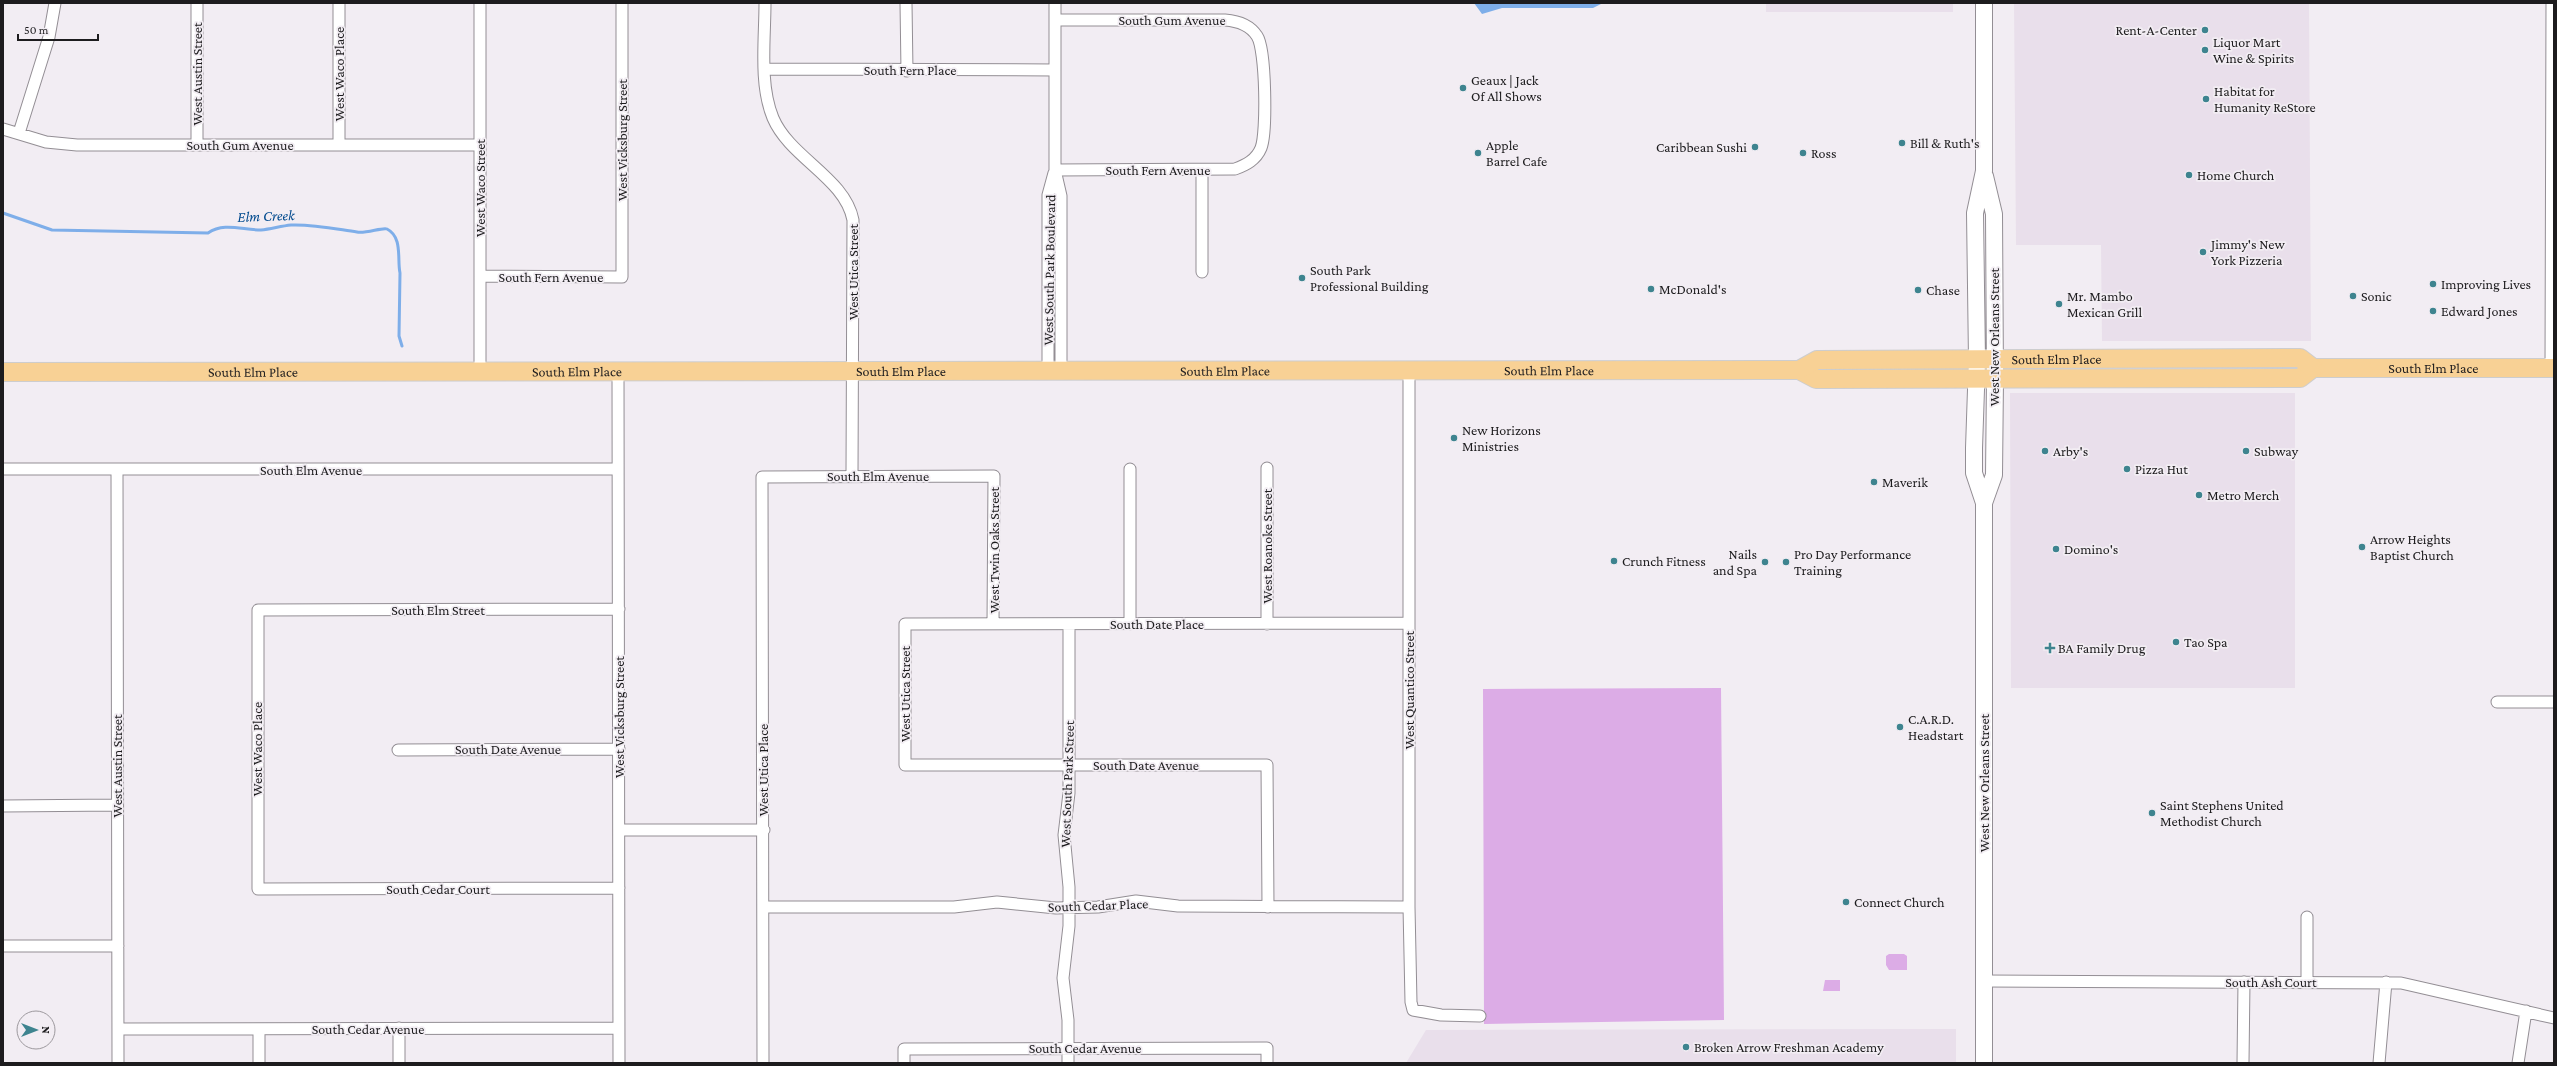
<svg xmlns="http://www.w3.org/2000/svg" width="2557" height="1066" viewBox="0 0 2557 1066" font-family="'Crimson Pro',serif">
<style>
.built{fill:#e9dfeb}
.green{fill:#dcace6}
.water{fill:#7eaee9}
.lines{fill:none;stroke-linecap:round;stroke-linejoin:round}
.stream{stroke:#7eaee9;stroke-width:3}
.minor-casing{stroke:#938e94;stroke-width:13}
.secondary-casing{stroke:#938e94;stroke-width:18}
.primary-casing{stroke:#cdcdce;stroke-width:20}
.minor{stroke:#fff;stroke-width:11}
.secondary{stroke:#fff;stroke-width:16}
.primary{stroke:#f8d195;stroke-width:18}
.poi-dot{fill:#3e848f;stroke:#f2edf3;stroke-width:1.5}
.labels{text-anchor:middle;dominant-baseline:central;stroke-width:3.5;stroke-linejoin:round;paint-order:stroke}
.street-label{font-size:14px;fill:#1d1c1e;stroke:#f2edf3}
.poi-label{font-size:14px;fill:#1d1c1e;stroke:#f2edf3;text-anchor:start}
.water-label{font-size:15px;font-style:italic;fill:#014a8e;stroke:#f2edf3}
</style>
<rect width="100%" height="100%" fill="#f2edf3"/>
<path class="built" d="M1766 3H1953V12H1766Z
M2014 3H2309L2311 341H2102L2101 245H2016Z
M2010 393H2295V688H2011Z
M1956 1029V1063H1406L1426 1030Z"/>
<path class="green" d="M1721 688 1724 1020 1484 1024 1483 689Z
M1889 954H1904L1907 956V970H1889L1886 965V956Z
M1825 980H1840V991H1823Z"/>
<path class="water" d="M1474 3H1603L1593 8H1502L1482 14Z"/>
<g class="lines">
<path class="stream" d="M3 213 52 230 208 233C224 222 242 230 261 230 271 229 281 226 291 225 313 224 336 229 357 232 365 234 383 227 387 229 403 237 397 260 400 273L399 336 402 346"/>
<g class="minor-casing">
<path id="minor" d="M339 3V145
M480 3V372
M765 3C765 40 759 84 773 118 790 158 845 178 853 220L852 476
M906 3 907 71
M1055 3V170L1061 196V371
M765 69 1055 70
M3 129 46 142 77 145H480
M19 133 49 37 55 3
M197 145V3
M1055 170 1235 169C1246 165 1256 160 1261 148 1267 133 1266 49 1257 36 1250 25 1238 21 1225 20H1055
M1202 171V272
M480 276 622 277V3
M2551 368 2552 3
M1409 370V907L1411 1002 1413 1010 1441 1015 1480 1016
M618 371 619 1063
M1048 371V195L1054 173
M1267 468V624
M3 469H618
M117 470 118 1063
M619 609 258 610V889L619 888
M1130 624V469
M2497 702H2554
M398 750 619 749
M3 806 117 805
M619 830H764
M763 907H954L997 902 1056 908 1098 907 1136 901 1178 906 1409 907
M1268 907 1267 765H905V624L1409 623
M3 946H118
M1984 981 2401 983 2554 1018
M2307 982V917
M399 1028V1063
M118 1029 619 1028
M259 1029V1063
M763 1063 762 477 994 476 993 624
M904 1063V1049L1267 1048V1063
M1068 1063V1020L1063 978 1069 926V887L1064 835 1069 793V624
M2243 1063 2244 982
M2379 1063 2386 982
M2518 1063 2526 1011"/>
</g>
<g class="secondary-casing">
<path id="secondary" d="M1984 3V171L1975 213 1977 360 1974 448V473L1984 503V1063
M1984 503 1994 475 1995 379 1994 214 1985 176"/>
</g>
<g class="primary-casing">
<g id="primary">
<path id="s1" d="M1799 370 1816 379 2300 378 2313 368H2554"/>
<path id="s2" d="M3 372 1799 370 1817 360 2300 358 2313 368"/>
</g>
</g>
<use href="#minor" class="minor"/>
<use href="#secondary" class="secondary"/>
<use href="#primary" class="primary"/>
</g>
<g class="poi-dot">
<circle cx="2205" cy="30" r="4"/>
<circle cx="2205" cy="50" r="4"/>
<circle cx="1463" cy="88" r="4"/>
<circle cx="2206" cy="99" r="4"/>
<circle cx="1902" cy="143" r="4"/>
<circle cx="1755" cy="147" r="4"/>
<circle cx="1478" cy="153" r="4"/>
<circle cx="1803" cy="153" r="4"/>
<circle cx="2189" cy="175" r="4"/>
<circle cx="2203" cy="252" r="4"/>
<circle cx="1302" cy="278" r="4"/>
<circle cx="2433" cy="284" r="4"/>
<circle cx="1651" cy="289" r="4"/>
<circle cx="1918" cy="290" r="4"/>
<circle cx="2353" cy="296" r="4"/>
<circle cx="2059" cy="304" r="4"/>
<circle cx="2433" cy="311" r="4"/>
<circle cx="1454" cy="438" r="4"/>
<circle cx="2045" cy="451" r="4"/>
<circle cx="2246" cy="451" r="4"/>
<circle cx="2127" cy="469" r="4"/>
<circle cx="1874" cy="482" r="4"/>
<circle cx="2199" cy="495" r="4"/>
<circle cx="2362" cy="547" r="4"/>
<circle cx="2056" cy="549" r="4"/>
<circle cx="1614" cy="561" r="4"/>
<circle cx="1765" cy="562" r="4"/>
<circle cx="1786" cy="562" r="4"/>
<circle cx="2176" cy="642" r="4"/>
<path d="M2048 642h4v4h4v4h-4v4h-4v-4h-4v-4h4z"/>
<circle cx="1900" cy="727" r="4"/>
<circle cx="2152" cy="813" r="4"/>
<circle cx="1846" cy="902" r="4"/>
<circle cx="1686" cy="1047" r="4"/>
</g>
<g class="labels">
<g class="street-label">
<text x="1172" y="20">South Gum Avenue</text>
<text x="910" y="70">South Fern Place</text>
<text transform="translate(197 74) rotate(-90)">West Austin Street</text>
<text transform="translate(339 74) rotate(-90)">West Waco Place</text>
<text transform="translate(622 140) rotate(-90)">West Vicksburg Street</text>
<text x="240" y="145">South Gum Avenue</text>
<text x="1158" y="170">South Fern Avenue</text>
<text transform="translate(480 188) rotate(-90)">West Waco Street</text>
<text transform="translate(1049 270) rotate(-89)">West South Park Boulevard</text>
<text transform="translate(853 272) rotate(-90)">West Utica Street</text>
<text x="551" y="277">South Fern Avenue</text>
<text transform="translate(1994 337) rotate(-90)">West New Orleans Street</text>
<text stroke="none"><textPath href="#s2" startOffset="2056">South Elm Place</textPath></text>
<text stroke="none"><textPath href="#s1" startOffset="640">South Elm Place</textPath></text>
<text stroke="none"><textPath href="#s2" startOffset="1222">South Elm Place</textPath></text>
<text stroke="none"><textPath href="#s2" startOffset="1546">South Elm Place</textPath></text>
<text stroke="none"><textPath href="#s2" startOffset="898">South Elm Place</textPath></text>
<text stroke="none"><textPath href="#s2" startOffset="250">South Elm Place</textPath></text>
<text stroke="none"><textPath href="#s2" startOffset="574">South Elm Place</textPath></text>
<text x="311" y="470">South Elm Avenue</text>
<text x="878" y="476">South Elm Avenue</text>
<text transform="translate(1267 546) rotate(-90)">West Roanoke Street</text>
<text transform="translate(994 550) rotate(-90)">West Twin Oaks Street</text>
<text x="438" y="610">South Elm Street</text>
<text x="1157" y="624">South Date Place</text>
<text transform="translate(1409 690) rotate(-90)">West Quantico Street</text>
<text transform="translate(905 694) rotate(-90)">West Utica Street</text>
<text transform="translate(619 717) rotate(-90)">West Vicksburg Street</text>
<text transform="translate(257 749) rotate(-90)">West Waco Place</text>
<text x="508" y="749">South Date Avenue</text>
<text x="1146" y="765">South Date Avenue</text>
<text transform="translate(117 766) rotate(-90)">West Austin Street</text>
<text transform="translate(763 770) rotate(-90)">West Utica Place</text>
<text transform="translate(1984 783) rotate(-90)">West New Orleans Street</text>
<text transform="translate(1067 784) rotate(-88)">West South Park Street</text>
<text x="438" y="889">South Cedar Court</text>
<text transform="translate(1098 905) rotate(-2)">South Cedar Place</text>
<text x="2271" y="982">South Ash Court</text>
<text x="368" y="1029">South Cedar Avenue</text>
<text x="1085" y="1048">South Cedar Avenue</text>
</g>
<g class="poi-label">
<text x="2197" y="30" text-anchor="end">Rent-A-Center</text>
<text x="2213" y="42">Liquor Mart<tspan x="2213" dy="16">Wine &amp; Spirits</tspan></text>
<text x="1471" y="80">Geaux | Jack<tspan x="1471" dy="16">Of All Shows</tspan></text>
<text x="2214" y="91">Habitat for<tspan x="2214" dy="16">Humanity ReStore</tspan></text>
<text x="1910" y="143">Bill &amp; Ruth's</text>
<text x="1486" y="145">Apple<tspan x="1486" dy="16">Barrel Cafe</tspan></text>
<text x="1747" y="147" text-anchor="end">Caribbean Sushi</text>
<text x="1811" y="153">Ross</text>
<text x="2197" y="175">Home Church</text>
<text x="2211" y="244">Jimmy's New<tspan x="2211" dy="16">York Pizzeria</tspan></text>
<text x="1310" y="270">South Park<tspan x="1310" dy="16">Professional Building</tspan></text>
<text x="2441" y="284">Improving Lives</text>
<text x="1659" y="289">McDonald's</text>
<text x="1926" y="290">Chase</text>
<text x="2067" y="296">Mr. Mambo<tspan x="2067" dy="16">Mexican Grill</tspan></text>
<text x="2361" y="296">Sonic</text>
<text x="2441" y="311">Edward Jones</text>
<text x="1462" y="430">New Horizons<tspan x="1462" dy="16">Ministries</tspan></text>
<text x="2053" y="451">Arby's</text>
<text x="2254" y="451">Subway</text>
<text x="2135" y="469">Pizza Hut</text>
<text x="1882" y="482">Maverik</text>
<text x="2207" y="495">Metro Merch</text>
<text x="2370" y="539">Arrow Heights<tspan x="2370" dy="16">Baptist Church</tspan></text>
<text x="2064" y="549">Domino's</text>
<text x="1757" y="554" text-anchor="end">Nails<tspan x="1757" dy="16">and Spa</tspan></text>
<text x="1794" y="554">Pro Day Performance<tspan x="1794" dy="16">Training</tspan></text>
<text x="1622" y="561">Crunch Fitness</text>
<text x="2184" y="642">Tao Spa</text>
<text x="2058" y="648">BA Family Drug</text>
<text x="1908" y="719">C.A.R.D.<tspan x="1908" dy="16">Headstart</tspan></text>
<text x="2160" y="805">Saint Stephens United<tspan x="2160" dy="16">Methodist Church</tspan></text>
<text x="1854" y="902">Connect Church</text>
<text x="1694" y="1047">Broken Arrow Freshman Academy</text>
</g>
<g class="water-label">
<text transform="translate(266 216) rotate(-2)">Elm Creek</text>
</g>
</g>
<rect width="2557" height="1066" fill="none" stroke="#1d1c1e" stroke-width="8"/>
<g transform="translate(36 1030) rotate(90)"><circle r="19" fill="#f2edf3" stroke="#9d999e"/>
<path d="M0-3L7 15L0 10L-7 15Z" fill="#3e848f"/>
<text y="-6" font-size="11" font-weight="bold" text-anchor="middle" fill="#1d1c1e">N</text>
</g>
<path d="M18 34v6h80v-6" fill="none" stroke="#1d1c1e" stroke-width="2"/>
<text x="24" y="34" font-size="12" fill="#1d1c1e" stroke="#f2edf3" stroke-width="3" paint-order="stroke">50 m</text>
</svg>
